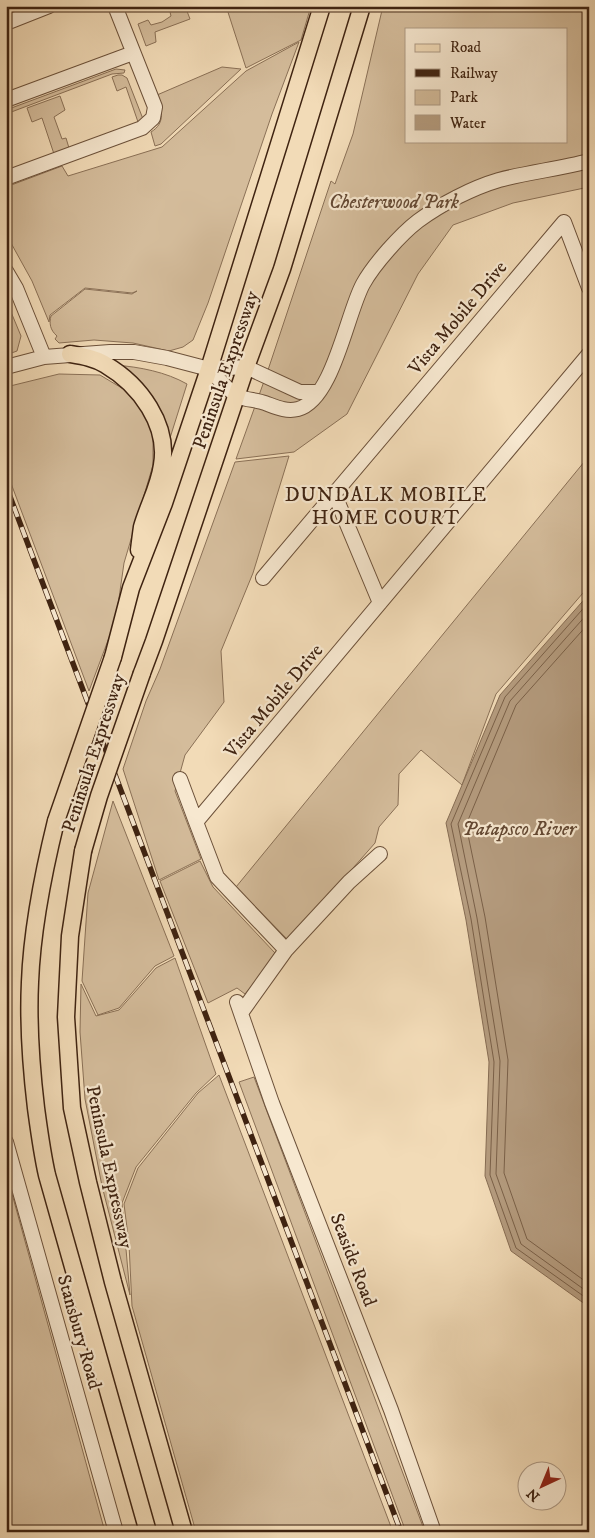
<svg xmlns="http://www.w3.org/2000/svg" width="595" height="1538" viewBox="0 0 595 1538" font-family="'IM FELL DW Pica',serif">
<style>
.green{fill:#d4bc9b;stroke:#8a7056;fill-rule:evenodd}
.water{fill:#b59c7f;stroke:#866c53}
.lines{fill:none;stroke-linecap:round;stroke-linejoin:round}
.shore{stroke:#7a6048;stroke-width:1}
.minor-casing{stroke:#6c513a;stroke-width:16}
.major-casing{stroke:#3f2311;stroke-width:19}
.minor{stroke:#f7e8d0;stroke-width:14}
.major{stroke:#f2dbb7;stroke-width:16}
.rail-casing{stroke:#3f2311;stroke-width:5.5}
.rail{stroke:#f7e8d0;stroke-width:4;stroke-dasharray:11;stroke-linecap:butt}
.major-bridge-casing{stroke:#3f2311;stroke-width:19;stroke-linecap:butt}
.major-bridge{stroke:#f2dbb7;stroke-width:16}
.labels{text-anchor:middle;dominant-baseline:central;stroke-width:4.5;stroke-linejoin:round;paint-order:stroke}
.park-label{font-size:19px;font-style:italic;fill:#644934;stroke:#f7e8d0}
.street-label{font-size:19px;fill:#3f2311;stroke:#f7e8d0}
.neighbourhood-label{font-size:20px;letter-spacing:1px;fill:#3f2311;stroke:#f7e8d0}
.water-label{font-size:20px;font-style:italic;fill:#624732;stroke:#f7e8d0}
</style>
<rect width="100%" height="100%" fill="#f2dbb7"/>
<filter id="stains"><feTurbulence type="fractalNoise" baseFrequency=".004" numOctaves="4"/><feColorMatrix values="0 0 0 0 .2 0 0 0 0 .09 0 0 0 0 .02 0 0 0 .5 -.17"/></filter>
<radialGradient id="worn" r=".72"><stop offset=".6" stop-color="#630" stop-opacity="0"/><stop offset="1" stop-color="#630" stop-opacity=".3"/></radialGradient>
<path class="green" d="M177 6H185L190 19 155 32 156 42 146 46 138 24 148 20 151 25 162 22 171 16 170 12Z
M226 6H311L301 40 246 68Z
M383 6H589V187L513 203 453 225 418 274 347 414 294 452 236 459 267 373 331 181 335 184 353 134ZM406 29H566V141H406Z
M299 42 272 114 208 303 193 340 183 347 169 351 133 343 94 340 59 343 55 339 57 336C50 330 49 323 51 316L85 289 132 294 137 291 132 293 85 288 50 315 49 322 32 281 6 234V187L62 166 68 176 162 147 246 71Z
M222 67 241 69 161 144 155 146 151 132C166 123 162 109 157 95Z
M116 69 125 70 124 73 112 74 6 114V110Z
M118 75H122L127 78 143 119 138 122 126 87 117 91 112 77Z
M60 96 65 110 54 117 62 139 66 138 69 148 54 154 42 118 32 122 27 108Z
M6 300 21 336 17 351 6 355Z
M115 365C140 367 166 372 187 384L170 438 159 407 145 389Z
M59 374 100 375 135 396 153 433V465L124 563 116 619 89 691 6 470V387Z
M289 456 253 573 221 651 224 702 185 755 175 791 201 859 159 880 123 769 146 701 160 669 235 462Z
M589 456V586L496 694 462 785 421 750 399 774 398 805 379 827 375 843 289 941 236 887Z
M113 801 174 956 155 966 119 1008 98 1015 82 981 88 893Z
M200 861 213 887 275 953 276 958 245 994 237 988 208 1003 160 881Z
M175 958 216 1074 196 1093 136 1167 122 1203 130 1295 102 1186 85 1099 80 1032 81 984 96 1016 119 1010 156 968Z
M219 1075 393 1532H196L132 1306 129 1244 124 1204 138 1168 198 1093Z
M254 1077 425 1532H406L239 1082Z
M6 1172 105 1532H6Z"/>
<path class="water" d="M589 594V1307L511 1251 485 1176 489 1062 466 920 446 823 500 695Z"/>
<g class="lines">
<path class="shore" d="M589 602 505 697 451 824 471 919 494 1062 490 1175 516 1248 589 1300
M589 612 510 701 458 824 477 918 500 1061 496 1174 521 1244 589 1293
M589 623 516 705 466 825 485 917 508 1060 504 1173 527 1239 589 1284"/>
<g class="minor-casing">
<path id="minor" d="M6 23 49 6
M6 100 133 53
M6 178 142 128 153 118 155 107 115 6
M6 271 16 288 44 357
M6 367 44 357 110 352H134L167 358 209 369 246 367 300 392H319
M209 369C216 376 231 394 239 397 248 400 257 400 265 403 276 407 286 412 298 409 333 400 347 313 363 284 374 264 401 234 418 221 441 204 472 188 499 180 529 172 559 169 589 161
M334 493 380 603
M263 578 564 222 589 288
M180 779 196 822
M286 950 217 877 196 822 589 354
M237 1002 272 1103 391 1410 434 1532
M241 1013 286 950 349 882 380 854
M6 1142 116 1532"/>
</g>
<g class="major-casing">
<path id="major" d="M70 354C82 356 95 358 106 365 140 385 169 425 162 465 159 487 148 506 142 527 141 534 140 542 139 550
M113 657 131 588 164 503 209 369 322 6
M142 673 154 641 246 367 282 269 362 6
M56 821C43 874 32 928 30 982 28 1024 31 1066 36 1108 39 1130 42 1153 47 1175L148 1532
M83 851 70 936 66 1017 72 1108 88 1182 113 1282 184 1532"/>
</g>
<use href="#minor" class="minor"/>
<use href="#major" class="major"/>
<g class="rail-casing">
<path id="rail" d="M6 486 401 1532"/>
</g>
<use href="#rail" class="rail"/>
<g class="major-bridge-casing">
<path id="major-bridge" d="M56 821 113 657
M83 851 99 796 142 673"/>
</g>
<use href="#major-bridge" class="major-bridge"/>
</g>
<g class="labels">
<g class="park-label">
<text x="394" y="202">Chesterwood Park</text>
</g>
<g class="street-label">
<text transform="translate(458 318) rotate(-50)">Vista Mobile Drive</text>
<text transform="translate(226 370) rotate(-71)">Peninsula Expressway</text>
<text transform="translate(274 701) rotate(-50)">Vista Mobile Drive</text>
<text transform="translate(94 753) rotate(-72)">Peninsula Expressway</text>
<text transform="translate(109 1167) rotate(78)">Peninsula Expressway</text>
<text transform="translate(353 1260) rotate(69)">Seaside Road</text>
<text transform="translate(79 1332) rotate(74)">Stansbury Road</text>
</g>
<g class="neighbourhood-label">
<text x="386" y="495">DUNDALK MOBILE<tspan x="386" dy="23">HOME COURT</tspan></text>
</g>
<g class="water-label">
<text x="519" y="829">Patapsco River</text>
</g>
</g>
<rect width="595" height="1538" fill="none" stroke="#f2dbb7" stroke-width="25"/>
<rect x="8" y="8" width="580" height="1523" fill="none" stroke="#3f2311" stroke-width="2.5"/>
<rect x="12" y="12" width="570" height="1513" fill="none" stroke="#3f2311"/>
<rect x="405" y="28" width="162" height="115" fill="#f7e8d0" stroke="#ad9984"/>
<rect x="415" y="44" width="25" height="8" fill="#f2dbb7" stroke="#ad9984"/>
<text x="450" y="52" font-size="15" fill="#3f2311">Road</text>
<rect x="415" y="69" width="25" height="8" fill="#3f2311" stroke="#ad9984"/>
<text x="450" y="78" font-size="15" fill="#3f2311">Railway</text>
<rect x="415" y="90" width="25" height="15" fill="#d4bc9b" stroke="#ad9984"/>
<text x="450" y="102" font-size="15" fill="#3f2311">Park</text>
<rect x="415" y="115" width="25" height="15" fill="#b59c7f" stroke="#ad9984"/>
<text x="450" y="128" font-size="15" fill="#3f2311">Water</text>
<g transform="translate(542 1486) rotate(224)"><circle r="24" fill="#f7e8d0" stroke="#ad9984"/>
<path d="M0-4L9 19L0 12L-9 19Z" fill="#8f2418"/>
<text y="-8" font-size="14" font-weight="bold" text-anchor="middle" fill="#3f2311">N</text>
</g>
<rect width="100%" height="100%" filter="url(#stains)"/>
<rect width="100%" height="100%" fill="url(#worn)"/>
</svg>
